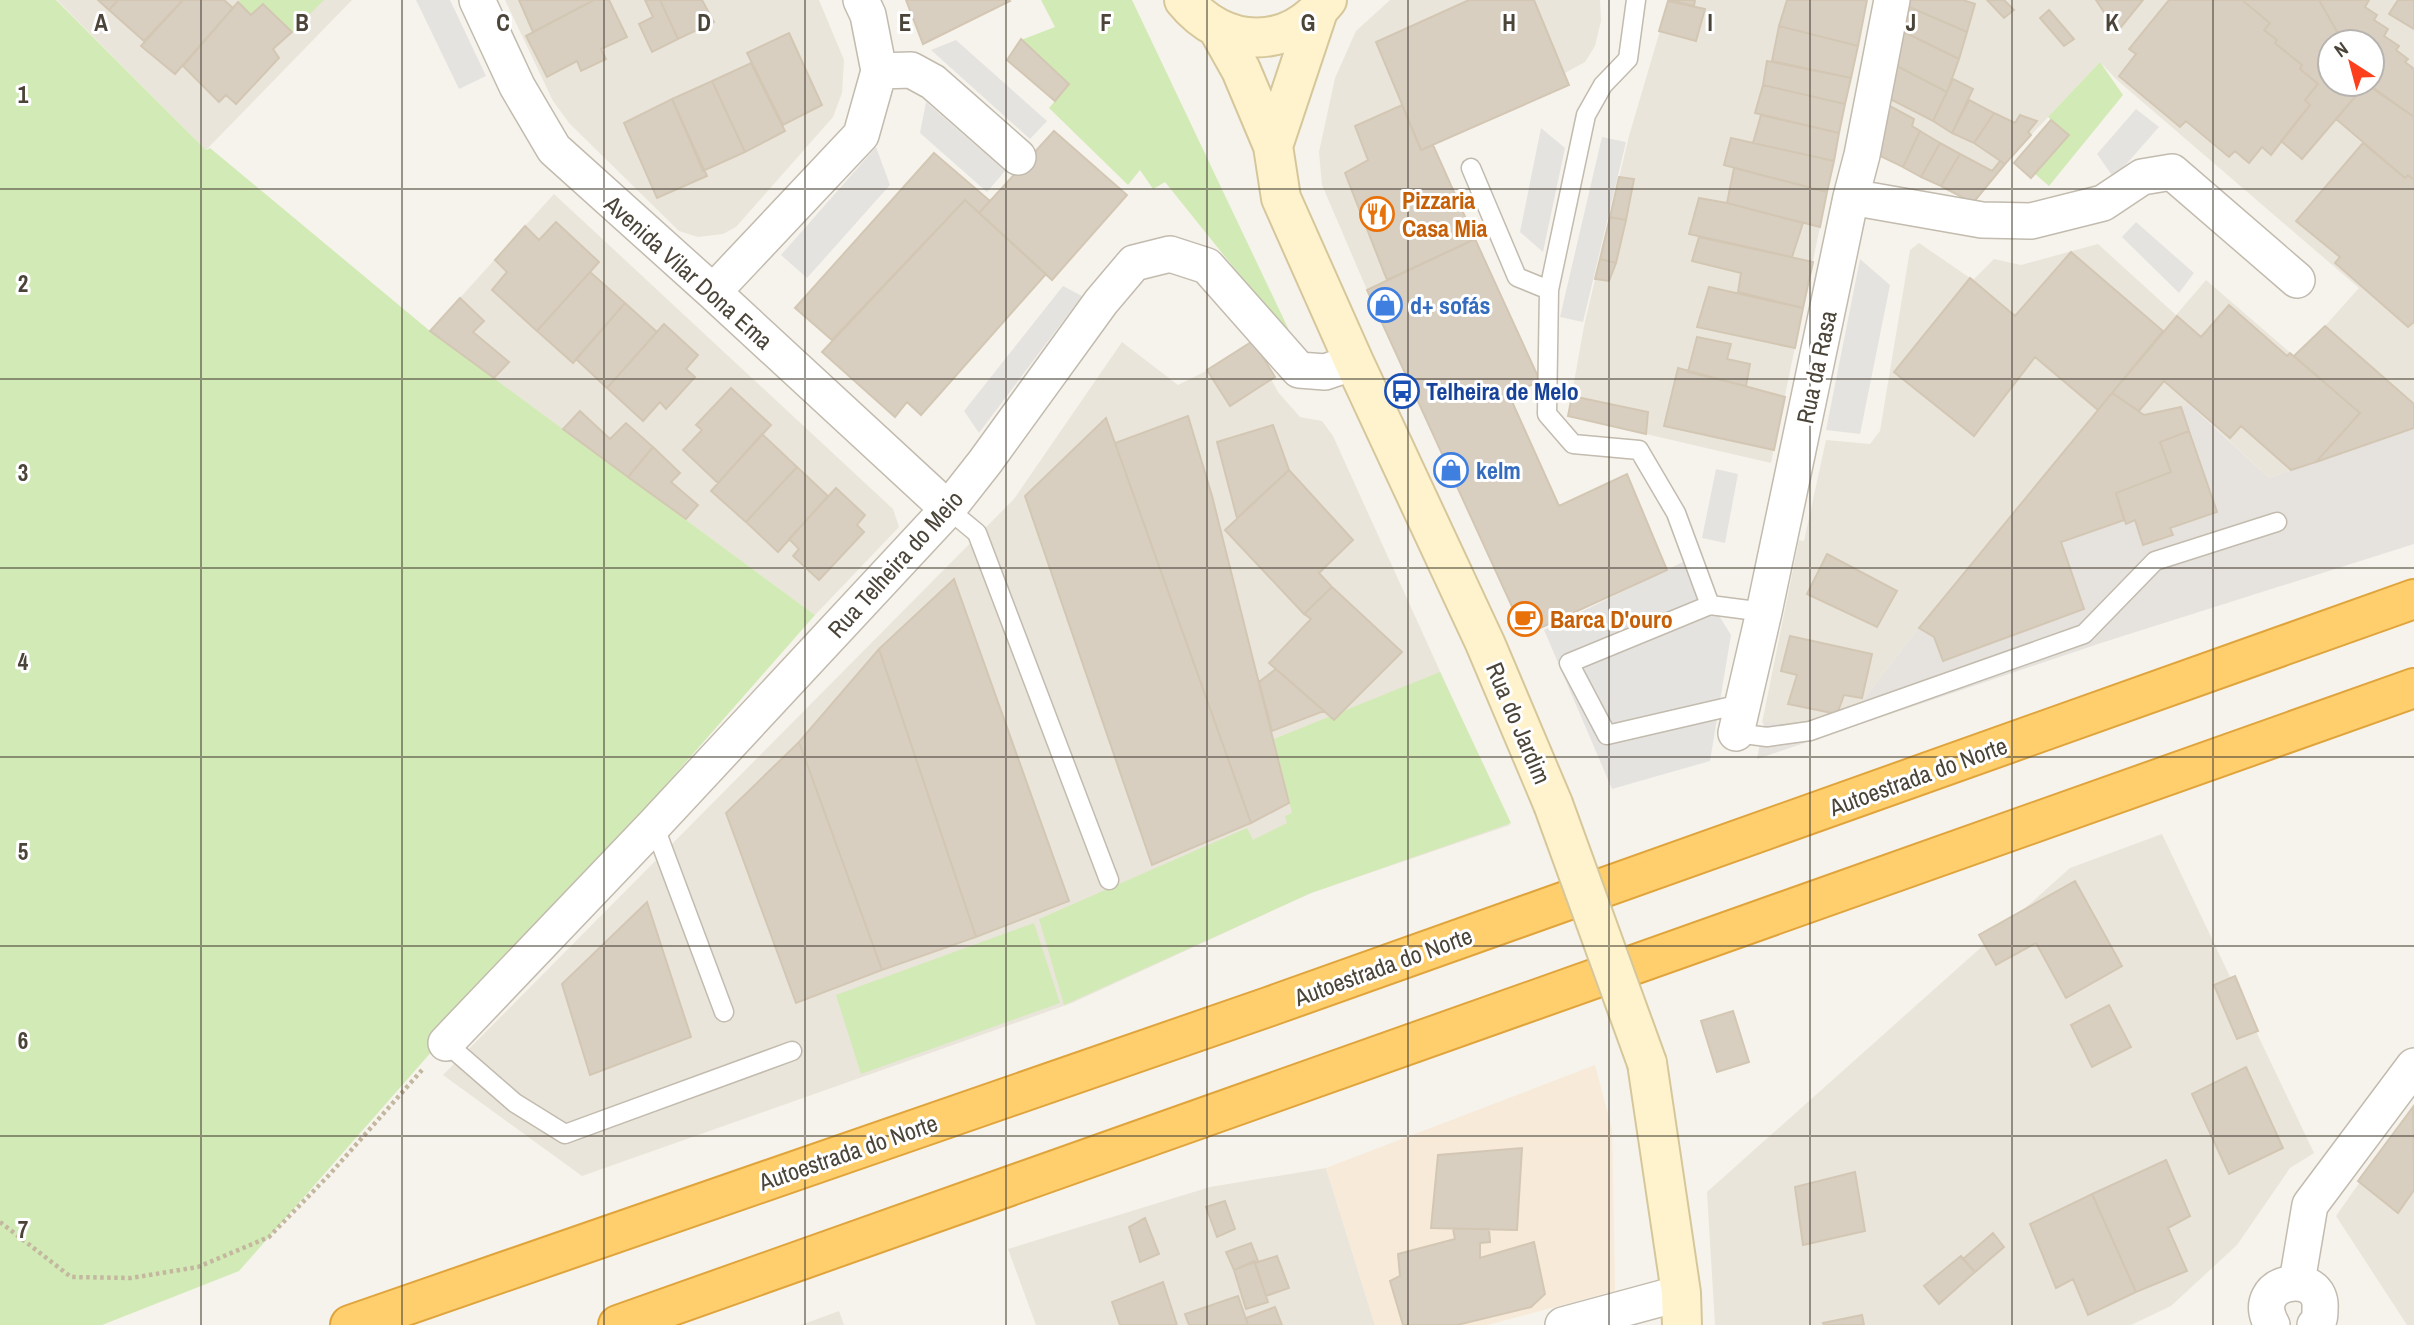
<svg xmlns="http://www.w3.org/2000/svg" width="2414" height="1325" viewBox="0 0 2414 1325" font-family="'Archivo Narrow',sans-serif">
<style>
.residential{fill:#eae5da;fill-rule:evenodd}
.commercial{fill:#f7ead8}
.industrial{fill:#e6e2dd}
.green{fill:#d2eab5}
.parking{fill:#e5e3e0}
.building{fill:#d8cfc1;stroke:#d3c7b4;stroke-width:2}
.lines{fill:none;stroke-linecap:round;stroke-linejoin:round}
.service-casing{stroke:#c2bbae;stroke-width:21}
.minor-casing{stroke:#c2bbae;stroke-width:38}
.secondary-casing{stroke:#d6c79b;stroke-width:42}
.motorway-casing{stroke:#e0a43c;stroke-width:42}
.path{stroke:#c4b79f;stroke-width:4.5;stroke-dasharray:3.5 3.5;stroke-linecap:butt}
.service{stroke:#fff;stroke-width:18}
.minor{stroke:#fff;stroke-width:35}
.secondary{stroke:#fff3cd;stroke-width:38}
.motorway{stroke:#ffcf6e;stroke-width:38}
.secondary-bridge-casing{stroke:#d6c79b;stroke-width:42;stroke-linecap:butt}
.secondary-bridge{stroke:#fff3cd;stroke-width:38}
.grid{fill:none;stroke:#4b4439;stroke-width:2;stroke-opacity:0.55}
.labels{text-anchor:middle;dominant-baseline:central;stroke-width:6;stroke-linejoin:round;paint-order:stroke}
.food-label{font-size:24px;font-weight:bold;fill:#c56008;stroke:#fff;text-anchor:start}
.street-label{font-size:24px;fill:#4b4439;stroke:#fff}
.shop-label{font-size:24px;font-weight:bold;fill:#366cbe;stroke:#fff;text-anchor:start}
.transit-label{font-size:24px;font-weight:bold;fill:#164399;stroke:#fff;text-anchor:start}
.grid-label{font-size:23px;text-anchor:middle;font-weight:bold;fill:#4b4439;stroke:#fff;stroke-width:6;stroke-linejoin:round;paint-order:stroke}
</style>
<rect width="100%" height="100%" fill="#f6f3ec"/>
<path class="residential" d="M57 0H352L206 150Z
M505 0H819L844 60 842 93 833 117 736 227 723 234 698 237 679 231 569 123 553 101Z
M1390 0H1600L1601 21 1595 46 1585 62 1565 73 1569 85 1433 146 1540 381 1509 395 1559 505 1627 474 1667 570 1525 635 1367 290 1322 185 1319 152 1335 78 1356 31Z
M1669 0H1867L1771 463 1568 416 1584 326 1629 136Z
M1908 0H2414V428L2269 478 2191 405 2144 415 2098 410 1932 611 1855 710 1800 725 1762 723 1799 540 1804 541 1826 440 1870 444 1880 431 1910 250 1919 243 1973 280 1994 259 2021 265 2098 244 2176 315 2206 280 2294 356 2325 326 2359 288 2117 80 2100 62 2033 133 1973 203 1876 154ZM2330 42H2372V84H2330Z
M554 194 893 509 899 527 815 615 430 331Z
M1122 342 1178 385 1254 347 1278 392 1300 417 1322 421 1333 436 1510 825 1311 893 1072 1003 582 1176 443 1075 1014 499Z
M2162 834 2314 1153 2290 1168 2237 1245 2171 1306 2131 1325H1715L1707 1192 2070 868Z
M2414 1105V1325H2407L2336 1216Z
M1326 1168 1375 1325H1036L1008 1249 1210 1187Z
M839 1311 844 1325H801Z"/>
<path class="commercial" d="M1595 1065 1612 1129 1615 1291 1487 1325H1375L1326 1168Z"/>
<path class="industrial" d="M2112 393 2144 415 2190 405 2269 478 2414 428V544L2101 643 1757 759 1764 722 1800 725 1855 710 1932 611Z"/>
<path class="green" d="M0 0H56L206 150 210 148 430 331 815 615 239 1271 102 1325H0Z
M240 0H324L292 32 263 4 251 15 238 2Z
M1041 0H1132L1296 345 1165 182 1153 189 1140 170 1128 185 1049 108 1069 84 1021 40 1055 27Z
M2100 62 2123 95 2049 186 2035 174 2069 135 2048 117Z
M1440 672 1511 823 1311 893 1064 1005 1039 919 1247 828 1253 840 1287 823 1285 816 1292 813 1274 739Z
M1034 923 1060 1003 861 1074 836 995Z"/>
<path class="parking" d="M416 0H450L486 76 459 89Z
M956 40 1047 121 1030 139 931 50Z
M926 102 1005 171 987 192 920 133Z
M2136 109 2159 127 2114 178 2097 154Z
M1541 128 1565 148 1543 252 1520 232Z
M1602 137 1626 142 1583 322 1560 317Z
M876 147 890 185 807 278 781 255Z
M2136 222 2194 273 2179 293 2122 237Z
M1860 259 1890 285 1860 434 1826 430Z
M1063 286 1082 296 979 433 964 411Z
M1716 469 1738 474 1725 543 1702 538Z
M1685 561 1731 635 1710 761 1612 789 1544 630Z"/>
<path class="building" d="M98 0H118L109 10Z
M118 0H183L144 41 109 10Z
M183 0H224L233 8 175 74 141 46Z
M519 0H594L533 32Z
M594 0H609L627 37 601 49 606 59 581 71 577 61 547 77 526 36Z
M645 0H660L678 39 652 52 639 24 653 17Z
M660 0H702L714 22 678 39Z
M906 0H1009L1010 1 923 44Z
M1469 0H1534L1569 85 1421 150 1376 42Z
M1669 0H1695L1694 6Z
M1787 0H1867L1858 46 1779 26Z
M1908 0H1963L1975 4 1967 32 1907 6Z
M1987 0H2004L2014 10 2004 18Z
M2096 0H2143L2117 32Z
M2169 0H2242L2270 23 2264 30 2277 40 2275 43 2302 65 2300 69 2318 84 2305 100 2310 105 2271 155 2262 147 2249 163 2235 151 2229 157 2186 121 2180 127 2119 76 2136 54 2129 49Z
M2242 0H2319L2343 42H2330V84H2366L2302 159 2281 141 2310 105 2305 100 2318 84 2300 69 2302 65 2275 43 2277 40 2264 30 2270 23Z
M2319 0H2369L2365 7 2377 15 2374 20 2388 29 2384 36 2399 46 2396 50 2408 59 2405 62 2414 69V117L2368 84H2372V42H2343Z
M2398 0H2414V29L2389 14Z
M1668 1 1705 9 1696 41 1659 31Z
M238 2 251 15 263 4 292 32 273 49 279 58 236 104 226 95 219 102 183 66Z
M1907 6 1967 32 1959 59 1902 31Z
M2049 10 2074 39 2064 46 2040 18Z
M1779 26 1858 46 1851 78 1772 61Z
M1902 31 1959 59 1947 92 1895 65Z
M789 33 822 105 783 125 747 53Z
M1021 39 1069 84 1055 101 1007 60Z
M1767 61 1851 78 1845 104 1763 85Z
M751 63 785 131 745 152 712 81Z
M1895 65 1947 92 1933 121 1888 98Z
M1953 79 1973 89 1952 133 1933 121Z
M712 81 745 152 703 171 672 99Z
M2366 84 2414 117V180L2408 175 2405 178 2336 119Z
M1763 85 1845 104 1839 133 1755 113Z
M672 99 707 176 657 198 624 123Z
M1969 100 1994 113 1974 143 1952 133Z
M1886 104 1914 119 1912 126 1920 131 1903 167 1876 154Z
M1402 105 1421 150 1433 145 1475 239 1387 280 1345 173 1368 160 1355 126Z
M1994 113 2015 123 2020 115 2037 121 2028 132 2031 135 2005 164 1974 143Z
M1761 115 1839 133 1834 161 1753 143Z
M2051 120 2069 135 2031 178 2014 163Z
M1054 131 1127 195 1052 280 979 213Z
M1920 131 1940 143 1921 177 1903 167Z
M1731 138 1834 161 1827 192 1724 165Z
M1940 143 1960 154 1941 186 1921 177Z
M2363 143 2405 178 2408 175 2414 180V322L2408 327 2335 263 2340 257 2296 221Z
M934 153 990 201 979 213 965 200 832 340 795 308Z
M1960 154 1992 171 2000 161 2005 164 1973 203 1941 186Z
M1734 168 1827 192 1820 227 1727 203Z
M1619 177 1634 179 1626 220 1610 217Z
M1699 198 1727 203 1803 223 1792 257 1689 234Z
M965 200 1046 274 921 415 907 402 895 417 822 352Z
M1610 217 1626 220 1616 263 1600 259Z
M556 222 599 262 537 331 492 290 507 272 495 260 525 226 539 240Z
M1699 237 1813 262 1803 308 1738 292 1741 273 1692 261Z
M1475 239 1540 381 1509 395 1559 506 1627 474 1667 570 1525 635 1367 290Z
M2071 252 2163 331 2098 410 2035 357 1974 436 1894 372 1970 278 2015 316Z
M1600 259 1616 263 1609 281 1595 279Z
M590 272 625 303 573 363 537 331Z
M1709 287 1803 308 1795 348 1697 327Z
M460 298 484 321 473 332 509 362 494 378 430 331Z
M625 303 657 332 607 388 576 359Z
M2229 305 2287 356 2290 353 2360 413 2316 462 2291 470 2241 426 2230 438 2164 381 2139 411 2112 393 2177 316 2201 337Z
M664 324 698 355 686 369 695 377 666 409 660 402 643 421 607 388Z
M2325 326 2414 404V428L2316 462 2360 413 2294 356Z
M1697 337 1731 344 1727 359 1750 364 1746 386 1688 372Z
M1253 341 1275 377 1230 406 1207 370Z
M1678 368 1785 397 1774 450 1664 426Z
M731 388 771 425 718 483 683 450 702 430 696 425Z
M2112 393 2144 415 2181 407 2189 431 2160 442 2171 472 2116 493 2124 520 2061 542 2084 609 1943 661 1934 637 1919 628Z
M1572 396 1648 412 1646 434 1568 416Z
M580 411 610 439 626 423 653 447 628 477 563 429Z
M1188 416 1212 496 1289 803 1251 823 1115 443Z
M1106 418 1251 823 1152 865 1025 496Z
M1273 425 1289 470 1237 518 1217 442Z
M2189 431 2217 512 2170 528 2173 535 2143 545 2135 520 2126 524 2116 493 2171 472 2160 442Z
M762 434 797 467 746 522 711 491Z
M653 447 680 473 671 482 698 505 686 519 628 477Z
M797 467 828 496 778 552 746 522Z
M1289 470 1353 540 1319 573 1332 587 1304 614 1225 530Z
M836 488 865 515 857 525 864 532 819 580 793 556 799 549 789 539Z
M1827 554 1897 591 1877 627 1807 594Z
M954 579 1069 901 976 937 879 649Z
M1332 587 1402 652 1334 720 1269 663 1311 619 1304 614Z
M1790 636 1872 654 1862 698 1844 695 1837 714 1788 704 1797 675 1781 671Z
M879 649 976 937 882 970 799 742Z
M1276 669 1324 711 1272 731 1259 682Z
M799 742 882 970 796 1003 726 813Z
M2075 881 2122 966 2066 998 2036 943 1996 965 1979 935Z
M647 902 691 1037 590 1075 562 984Z
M2235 976 2258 1031 2237 1039 2214 985Z
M2109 1005 2131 1047 2092 1067 2071 1025Z
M1733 1011 1749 1062 1717 1072 1701 1021Z
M2246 1067 2283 1148 2229 1174 2192 1094Z
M2413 1107 2414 1190 2398 1213 2358 1181Z
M1522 1148 1517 1230 1431 1228 1438 1155Z
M2166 1160 2190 1216 2168 1228 2187 1271 2136 1292 2092 1194Z
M1855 1172 1865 1231 1803 1245 1795 1187Z
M2092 1194 2136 1292 2088 1315 2073 1279 2056 1288 2030 1224Z
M1225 1201 1235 1229 1217 1237 1206 1207Z
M1145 1218 1159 1254 1140 1262 1129 1227Z
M1453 1229H1489L1490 1242 1480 1243V1258L1534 1242 1545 1294 1531 1307 1457 1325H1403L1390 1281 1400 1276 1398 1254 1455 1239Z
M1993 1233 2004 1247 1975 1272 1963 1259Z
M1251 1243 1258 1261 1234 1270 1226 1252Z
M1277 1256 1289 1288 1266 1296 1255 1263Z
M1961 1256 1975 1272 1939 1304 1924 1286Z
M1254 1261 1268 1302 1246 1309 1234 1270Z
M1163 1282 1177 1325H1120L1112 1302Z
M1238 1296 1248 1325H1189L1185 1314Z
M1275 1307 1282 1325H1248L1246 1318Z
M1862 1315 1864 1325H1824L1823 1323Z"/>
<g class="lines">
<g class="service-casing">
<path id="service" d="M1636 0 1628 59 1603 85 1586 115 1549 290 1547 414 1573 444 1639 450 1676 513 1710 605
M1471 168 1517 277 1549 290
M948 509 977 533 1109 880
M1745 703 1607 735 1569 663 1710 605 1764 612
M1736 733 1767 737 1810 731 2084 634 2155 561 2277 522
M654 825 724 1012
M446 1043 515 1103 565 1134 792 1051"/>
</g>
<g class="minor-casing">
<path id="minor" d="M477 0 517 86 554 149 713 292 948 509
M879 71 911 70 933 82 1018 157
M1851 197 1982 220 2031 221 2103 203 2142 177 2172 172 2297 280
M713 292 861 135 879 71 868 15 861 0
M1736 733 1764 612 1851 197 1862 155 1892 0
M446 1043 654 825 948 509 985 462 1101 302 1134 263 1170 254 1207 266 1299 370 1325 372 1354 362
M2297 1282 2310 1205 2414 1066
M1563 1325 1681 1293
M2272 1325C2246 1279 2324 1267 2320 1309 2320 1316 2320 1320 2315 1325"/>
</g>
<g class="secondary-casing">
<path id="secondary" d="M1184 0C1224 49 1288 51 1327 0
M1218 29 1241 70 1273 146 1281 198 1354 362 1485 643 1553 804
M1273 146 1317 14
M1647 1063 1681 1293 1682 1325"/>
</g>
<g class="motorway-casing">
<path id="motorway" d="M350 1325 1268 1007 2414 599
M618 1325 2414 688"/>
</g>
<path class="path" d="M0 1222 71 1277 131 1278 198 1267 269 1237 330 1174 422 1070"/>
<use href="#service" class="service"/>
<use href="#minor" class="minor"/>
<use href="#secondary" class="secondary"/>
<use href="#motorway" class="motorway"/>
<g class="secondary-bridge-casing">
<path id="secondary-bridge" d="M1553 804 1647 1063"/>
</g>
<use href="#secondary-bridge" class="secondary-bridge"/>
</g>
<path class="grid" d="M201 0V1325M402 0V1325M604 0V1325M805 0V1325M1006 0V1325M1207 0V1325M1408 0V1325M1609 0V1325M1810 0V1325M2012 0V1325M2213 0V1325M0 189H2414M0 379H2414M0 568H2414M0 757H2414M0 946H2414M0 1136H2414"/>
<defs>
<g id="restaurant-ring" transform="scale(1.75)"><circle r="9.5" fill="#fff" stroke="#e8710a" stroke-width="1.5"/><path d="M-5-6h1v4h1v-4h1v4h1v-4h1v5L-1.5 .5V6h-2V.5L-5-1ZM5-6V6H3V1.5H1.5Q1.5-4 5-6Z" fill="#e8710a"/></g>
<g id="shop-ring" transform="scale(1.75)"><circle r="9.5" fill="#fff" stroke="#3f7fe0" stroke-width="1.5"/><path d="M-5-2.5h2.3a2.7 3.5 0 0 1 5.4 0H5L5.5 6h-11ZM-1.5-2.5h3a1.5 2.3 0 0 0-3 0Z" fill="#3f7fe0"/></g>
<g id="bus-ring" transform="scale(1.75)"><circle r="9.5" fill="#fff" stroke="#1a4fb4" stroke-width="1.5"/><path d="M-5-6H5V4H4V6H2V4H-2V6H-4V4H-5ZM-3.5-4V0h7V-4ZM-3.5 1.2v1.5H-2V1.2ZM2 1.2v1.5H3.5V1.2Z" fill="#1a4fb4"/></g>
<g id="cafe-ring" transform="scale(1.75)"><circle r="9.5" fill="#fff" stroke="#e8710a" stroke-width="1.5"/><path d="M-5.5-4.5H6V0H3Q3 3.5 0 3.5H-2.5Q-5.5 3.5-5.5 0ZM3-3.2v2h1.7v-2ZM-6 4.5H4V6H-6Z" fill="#e8710a"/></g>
</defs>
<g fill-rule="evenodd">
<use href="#restaurant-ring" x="1377" y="214"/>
<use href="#shop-ring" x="1385" y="305"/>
<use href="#bus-ring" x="1402" y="391"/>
<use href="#shop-ring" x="1451" y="470"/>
<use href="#cafe-ring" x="1525" y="619"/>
</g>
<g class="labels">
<g class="food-label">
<text x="1402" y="200">Pizzaria<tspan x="1402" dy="28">Casa Mia</tspan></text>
<text x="1550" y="619">Barca D'ouro</text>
</g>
<g class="street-label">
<text transform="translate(689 272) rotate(42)">Avenida Vilar Dona Ema</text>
<text transform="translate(1816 367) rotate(-78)">Rua da Rasa</text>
<text transform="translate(895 564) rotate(-48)">Rua Telheira do Meio</text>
<text transform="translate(1519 723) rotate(67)">Rua do Jardim</text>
<text transform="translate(1918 776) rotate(-20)">Autoestrada do Norte</text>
<text transform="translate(1383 966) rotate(-20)">Autoestrada do Norte</text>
<text transform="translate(848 1152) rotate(-19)">Autoestrada do Norte</text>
</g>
<g class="shop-label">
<text x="1410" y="305">d+ sofás</text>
<text x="1476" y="470">kelm</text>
</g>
<g class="transit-label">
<text x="1426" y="391">Telheira de Melo</text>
</g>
</g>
<g class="grid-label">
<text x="101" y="31">A</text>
<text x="302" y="31">B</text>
<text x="503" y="31">C</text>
<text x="704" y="31">D</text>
<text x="905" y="31">E</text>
<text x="1106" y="31">F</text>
<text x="1308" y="31">G</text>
<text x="1509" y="31">H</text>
<text x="1710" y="31">I</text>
<text x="1911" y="31">J</text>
<text x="2112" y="31">K</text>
<text x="23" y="103">1</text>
<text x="23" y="292">2</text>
<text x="23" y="481">3</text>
<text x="23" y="670">4</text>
<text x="23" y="860">5</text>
<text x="23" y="1049">6</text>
<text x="23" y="1238">7</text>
</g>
<g transform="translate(2351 63) rotate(324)"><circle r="33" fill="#ffffff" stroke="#b7b4b0" stroke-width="2"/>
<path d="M0-5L12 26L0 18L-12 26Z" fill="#fc3f1d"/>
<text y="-10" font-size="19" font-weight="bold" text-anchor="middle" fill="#4b4439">N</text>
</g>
</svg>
